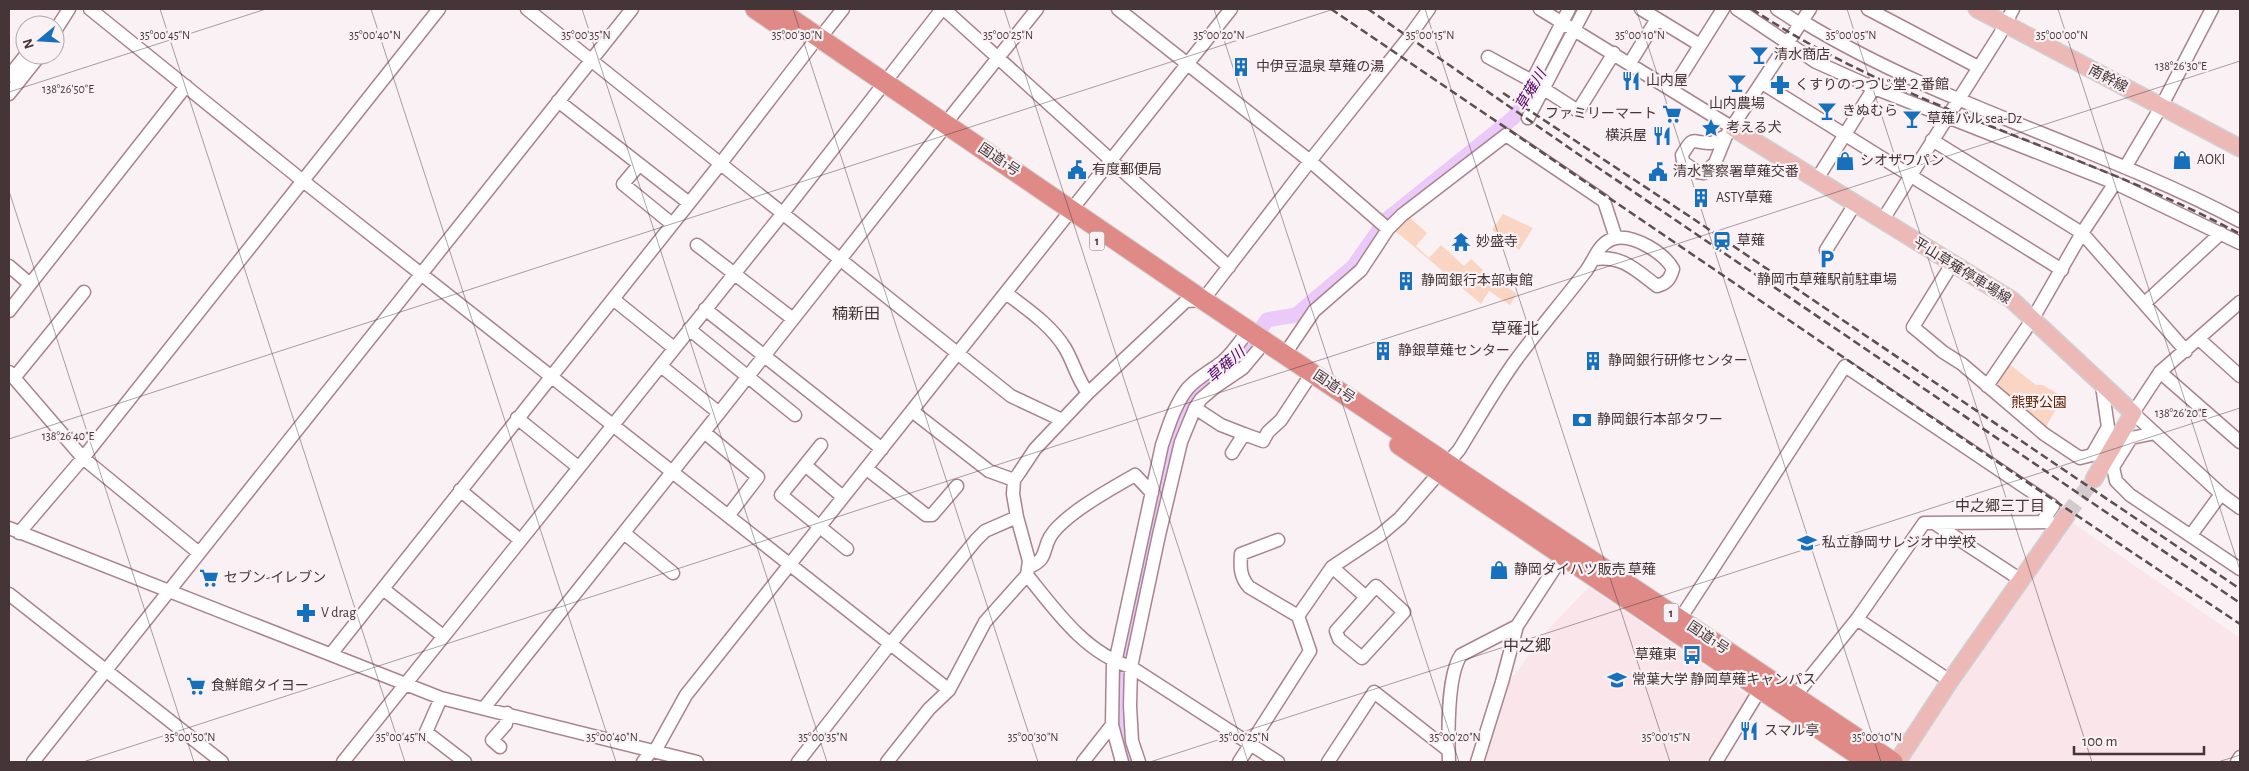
<svg xmlns="http://www.w3.org/2000/svg" width="2249" height="771" viewBox="0 0 2249 771" font-family="'Alegreya Sans','Noto Sans JP',sans-serif">
<style>
.built{fill:#fae5ea}
.green{fill:#fbd5c4}
.lines{fill:none;stroke-linecap:round;stroke-linejoin:round}
.river{stroke:#ebc9f9;stroke-width:15}
.major-tunnel{stroke:#d5cbce;stroke-width:16;stroke-dasharray:16 8;stroke-linecap:butt}
.minor-casing{stroke:#a9838e;stroke-width:15}
.major-casing{stroke:#d2cfcf;stroke-width:19}
.highway-casing{stroke:#d2cfcf;stroke-width:21}
.minor{stroke:#fff;stroke-width:12}
.major{stroke:#ecb9b7;stroke-width:16}
.highway{stroke:#df8a87;stroke-width:19}
.rail{stroke:#5d4e51;stroke-width:2.5;stroke-dasharray:8 4;stroke-linecap:butt}
.ticks{fill:none;stroke:#453539;stroke-width:1;stroke-opacity:0.45}
.labels{text-anchor:middle;dominant-baseline:central;stroke-width:4.5;stroke-linejoin:round;paint-order:stroke}
.shield{fill:#f9f1f3;stroke:#7b6d71;stroke-width:1}
.shield-label{font-size:12px;font-weight:bold;fill:#453539}
.poi-label{font-size:14px;fill:#453539;stroke:#f9f1f3;text-anchor:start}
.street-label{font-size:14px;fill:#453539;stroke:#f9f1f3}
.park-label{font-size:14px;fill:#5b2203;stroke:#f9f1f3}
.water-label{font-size:15px;font-style:italic;fill:#520568;stroke:#f9f1f3}
.neighbourhood-label{font-size:15px;fill:#453539;stroke:#f9f1f3}
.quarter-label{font-size:16px;fill:#453539;stroke:#f9f1f3}
.ticks-label{font-size:12px;text-anchor:middle;fill:#453539;stroke:#f9f1f3;stroke-width:4.5;stroke-linejoin:round;paint-order:stroke}
</style>
<rect width="100%" height="100%" fill="#f9f1f3"/>
<path class="built" d="M2071 522 2240 638V746L2229 762H1912L1908 759Z
M1589 587 1751 698 1711 762H1479L1502 685 1515 674 1551 626Z"/>
<path class="green" d="M1503 214 1533 228 1519 250 1492 230Z
M1407 215 1427 233 1416 246 1429 258 1441 245 1464 266 1471 259 1483 270 1517 294 1510 305 1489 291 1481 304 1392 228Z
M2008 363 2036 385H2043L2063 397 2044 430 1993 387Z"/>
<g class="lines">
<path class="river" d="M1131 755 1122 725V676L1128 642 1169 452 1176 431 1185 407 1192 397 1203 385 1227 369 1243 354 1267 320 1296 315 1353 267 1386 220 1513 118 1528 100 1545 68"/>
<path class="major-tunnel" d="M2066 516 2094 479"/>
<g class="minor-casing">
<path id="minor" d="M90 9 303 181 949 690
M527 9 1011 396 1062 420
M944 9 1229 267
M1118 9 1310 161 1388 229
M1540 9 1733 128
M1641 9 1700 45
M1737 9 1816 62 1874 88 1817 179
M1777 9 1800 24
M1868 9 1978 67
M1802 21C1939 105 2098 146 2240 221
M55 31 69 9
M820 38 843 9
M1488 57 1532 81 1569 9
M1630 63 1657 19
M9 76 26 55
M1762 83 2062 270
M1874 88 2115 183 2240 243
M1544 89 1578 111 1614 53
M1672 90 1723 9
M9 94 40 55
M558 101 689 203
M1528 118 1585 9
M945 124 1037 9
M1726 136C1721 138 1716 142 1711 143 1692 144 1695 133 1682 155L1683 162 1697 172 1704 173 1715 163 1726 136 1810 9
M1932 140 2082 233 2186 351
M639 165 623 184 672 224
M2126 166 2161 107 2212 9
M1882 221 2000 34 2013 9
M697 245 793 319
M1826 250 1855 204
M1952 264 1913 327 1943 352 1962 364 2044 434 2080 458 2092 455 2108 427 2102 386
M9 266 30 284
M1006 293C1027 309 1051 325 1065 348 1074 363 1077 379 1088 393
M613 299 674 348
M2240 302 2160 372 2133 413 2221 494 2240 508
M2145 303 2221 233
M705 309 882 449
M9 311 186 86
M689 329 795 415
M2199 339 2240 376
M1285 354 1314 311 1361 270 1388 229 1402 215 1506 135 1604 201 1616 238
M661 366 719 413
M9 372 83 458 199 553
M2160 372 2240 442
M14 378 84 292
M1987 386 2032 320 2082 233 2115 183
M1195 408 1221 425 1244 434
M912 411 989 471 1014 480
M517 418 578 467
M704 432 758 477 728 516
M2155 433 2131 438 2113 467 2116 481 2130 495 2240 569
M821 445 781 495 847 549
M1232 453 1244 434 1263 441 1268 432 1281 420 1306 382
M805 465 843 497
M867 469 926 515H932L957 486
M460 490 520 540
M1934 523 2021 580
M9 528 441 698 697 762
M19 533 83 458 439 9
M624 533 673 573
M2191 535 2221 494
M1278 540 1241 554C1240 567 1240 577 1249 587L1298 616
M1029 567C1048 559 1042 551 1050 537 1063 515 1112 488 1135 475L1152 493
M1332 567 1366 597
M1027 575C1056 611 1085 653 1131 667L1278 762
M1376 586 1404 612 1362 658 1339 639 1336 631Z
M383 589 443 636
M9 594 222 762
M1680 619 1845 366 2053 506 2042 522
M1857 619 1950 681
M331 654 721 163 811 46
M1115 663 1162 445C1169 425 1175 404 1188 388 1197 378 1207 373 1218 365 1228 359 1235 348 1242 339
M1795 696 1857 619 1924 523 2050 522
M441 698 426 732 465 762
M484 708 704 432 940 133
M1112 725 1122 762
M500 747 492 740 506 724 507 713
M655 751 686 695 1231 9
M33 762 632 9
M343 762 783 213 942 9
M643 762 651 751
M798 762 890 644 976 540 985 531 1017 517
M887 762 929 709 949 690 985 622 1027 575 1029 561 1017 517 1013 494 1014 480 1019 473 1035 449 1088 393 1186 301 1203 300 1310 161 1409 37 1429 9
M1083 762 1112 725 1113 662
M1139 762 1132 741 1130 706 1131 667 1159 535 1181 442 1195 408 1201 399 1215 387 1243 368 1258 350
M1239 762 1310 651 1298 616 1332 567 1380 535 1400 518 1459 450C1477 421 1495 389 1516 360 1538 330 1563 301 1586 271 1595 259 1599 241 1616 238 1635 235 1664 253 1673 269 1670 279 1667 283 1657 286 1636 270 1622 255 1594 259
M1328 762 1374 692 1448 750
M1449 762C1448 737 1447 675 1461 655L1517 626 1562 557
M1477 762 1502 682 1517 626
M1716 762 1764 683
M2237 762 2240 757"/>
</g>
<g class="major-casing">
<path id="major" d="M1977 9 2240 148
M1733 128 2012 300 2133 413 2094 479
M1897 762 1950 681 2066 516"/>
</g>
<g class="highway-casing">
<path id="highway" d="M755 9 786 30
M777 9 1203 300 1893 762
M1399 445 1868 762"/>
</g>
<use href="#minor" class="minor"/>
<use href="#major" class="major"/>
<use href="#highway" class="highway"/>
<path class="rail" d="M1331 9 2058 503 2240 624
M1368 9 1578 154 2240 603
M1752 9C1902 109 2082 149 2240 234
M1503 93 1686 214 2240 589"/>
</g>
<path class="ticks" d="M160 9 405 762M371 9 616 762M582 9 827 762M793 9 1038 762M1004 9 1248 762M1214 9 1459 762M1425 9 1670 762M1636 9 1881 762M1847 9 2092 762M2058 9 2240 570M9 92 266 9M9 191 194 762M9 439 1334 9M83 762 2240 61M1150 762 2240 408M2218 762 2240 755"/>
<defs>
<g id="bar-bare" transform="scale(1.5)"><path d="M-6-5H6L.8 .8V4.5H3.5V6h-7V4.5H-.8V.8Z" fill="#1670bd" stroke="#f9f1f3" stroke-width="2.5" paint-order="stroke"/></g>
<g id="building-bare" transform="scale(1.5)"><path d="M-4-6H4V6H1V3H-1V6H-4ZM-2.5-4.3h1.7v1.8h-1.7ZM.8-4.3h1.7v1.8H.8ZM-2.5-1h1.7V.8h-1.7ZM.8-1h1.7V.8H.8Z" fill="#1670bd" stroke="#f9f1f3" stroke-width="2.5" paint-order="stroke"/></g>
<g id="restaurant-bare" transform="scale(1.5)"><path d="M-5-6h1v4h1v-4h1v4h1v-4h1v5L-1.5 .5V6h-2V.5L-5-1ZM5-6V6H3V1.5H1.5Q1.5-4 5-6Z" fill="#1670bd" stroke="#f9f1f3" stroke-width="2.5" paint-order="stroke"/></g>
<g id="pharmacy-bare" transform="scale(1.5)"><path d="M-2-6h4v4h4v4h-4v4h-4v-4h-4v-4h4Z" fill="#1670bd" stroke="#f9f1f3" stroke-width="2.5" paint-order="stroke"/></g>
<g id="supermarket-bare" transform="scale(1.5)"><path d="M-6-5.5h2.5l.6 2H6L4.5 2H-2.5L-4.4-4H-6ZM-1.5 3.2a1.3 1.3 0 1 0 .1 0ZM3 3.2a1.3 1.3 0 1 0 .1 0Z" fill="#1670bd" stroke="#f9f1f3" stroke-width="2.5" paint-order="stroke"/></g>
<g id="sight-bare" transform="scale(1.5)"><path d="M0-6L1.8-2.2L6-1.7L2.9 1.2L3.7 5.4L0 3.3L-3.7 5.4L-2.9 1.2L-6-1.7L-1.8-2.2Z" fill="#1670bd" stroke="#f9f1f3" stroke-width="2.5" paint-order="stroke"/></g>
<g id="shop-bare" transform="scale(1.5)"><path d="M-5-2.5h2.3a2.7 3.5 0 0 1 5.4 0H5L5.5 6h-11ZM-1.5-2.5h3a1.5 2.3 0 0 0-3 0Z" fill="#1670bd" stroke="#f9f1f3" stroke-width="2.5" paint-order="stroke"/></g>
<g id="civic-bare" transform="scale(1.5)"><path d="M-.6-6.5H3V-4.5H.6V-3L4-1V1h2V6H-6V1h2V-1L-.6-3ZM-1.2 2.5V6h2.4V2.5Z" fill="#1670bd" stroke="#f9f1f3" stroke-width="2.5" paint-order="stroke"/></g>
<g id="station-bare" transform="scale(1.5)"><path d="M-3-6H3Q5-6 5-4V2Q5 4 3 4L4.5 6H3L1.5 4h-3L-3 6H-4.5L-3 4Q-5 4-5 2V-4Q-5-6-3-6ZM-3.5-4v3h7v-3ZM-3.5 1v1.5H-2V1ZM2 1v1.5H3.5V1Z" fill="#1670bd" stroke="#f9f1f3" stroke-width="2.5" paint-order="stroke"/></g>
<g id="temple-bare" transform="scale(1.5)"><path d="M0-6L5-2H3V0L6.5 2.5H4V6H1.5V3h-3V6H-4V2.5H-6.5L-3 0V-2H-5Z" fill="#1670bd" stroke="#f9f1f3" stroke-width="2.5" paint-order="stroke"/></g>
<g id="parking-bare" transform="scale(1.5)"><path d="M-3.5-5.5H1a3.5 3.5 0 0 1 0 7H-1V5.5H-3.5ZM-1-3.4V-.6H.8a1.4 1.4 0 0 0 0-2.8Z" fill="#1670bd" stroke="#f9f1f3" stroke-width="2.5" paint-order="stroke"/></g>
<g id="bank-bare" transform="scale(1.5)"><path d="M-6-4H6V4H-6ZM0-2.3a2.3 2.3 0 1 0 0 4.6a2.3 2.3 0 1 0 0-4.6Z" fill="#1670bd" stroke="#f9f1f3" stroke-width="2.5" paint-order="stroke"/></g>
<g id="school-bare" transform="scale(1.5)"><path d="M0-5L7-2L0 1L-7-2ZM-4 1L0 2.5L4 1V4Q0 6-4 4Z" fill="#1670bd" stroke="#f9f1f3" stroke-width="2.5" paint-order="stroke"/></g>
<g id="bus-bare" transform="scale(1.5)"><path d="M-5-6H5V4H4V6H2V4H-2V6H-4V4H-5ZM-3.5-4V0h7V-4ZM-3.5 1.2v1.5H-2V1.2ZM2 1.2v1.5H3.5V1.2Z" fill="#1670bd" stroke="#f9f1f3" stroke-width="2.5" paint-order="stroke"/></g>
<g id="university-bare" transform="scale(1.5)"><path d="M0-5L7-2L0 1L-7-2ZM-4 1L0 2.5L4 1V4Q0 6-4 4Z" fill="#1670bd" stroke="#f9f1f3" stroke-width="2.5" paint-order="stroke"/></g>
</defs>
<g fill-rule="evenodd">
<use href="#bar-bare" x="1759" y="55"/>
<use href="#building-bare" x="1241" y="67"/>
<use href="#restaurant-bare" x="1631" y="81"/>
<use href="#bar-bare" x="1737" y="83"/>
<use href="#pharmacy-bare" x="1780" y="85"/>
<use href="#bar-bare" x="1827" y="111"/>
<use href="#supermarket-bare" x="1672" y="114"/>
<use href="#bar-bare" x="1912" y="119"/>
<use href="#sight-bare" x="1711" y="128"/>
<use href="#restaurant-bare" x="1662" y="136"/>
<use href="#shop-bare" x="2182" y="160"/>
<use href="#shop-bare" x="1845" y="161"/>
<use href="#civic-bare" x="1077" y="170"/>
<use href="#civic-bare" x="1658" y="172"/>
<use href="#building-bare" x="1701" y="198"/>
<use href="#station-bare" x="1722" y="241"/>
<use href="#temple-bare" x="1461" y="242"/>
<use href="#parking-bare" x="1827" y="259"/>
<use href="#building-bare" x="1406" y="281"/>
<use href="#building-bare" x="1383" y="351"/>
<use href="#building-bare" x="1593" y="361"/>
<use href="#bank-bare" x="1582" y="420"/>
<use href="#school-bare" x="1807" y="543"/>
<use href="#shop-bare" x="1499" y="570"/>
<use href="#supermarket-bare" x="209" y="578"/>
<use href="#pharmacy-bare" x="306" y="613"/>
<use href="#bus-bare" x="1692" y="655"/>
<use href="#university-bare" x="1617" y="680"/>
<use href="#supermarket-bare" x="196" y="686"/>
<use href="#restaurant-bare" x="1749" y="731"/>
</g>
<g class="labels">
<g class="shield">
<rect x="1089.5" y="231.5" width="15" height="19" rx="4"/>
<rect x="1663.5" y="603.5" width="15" height="19" rx="4"/>
</g>
<g class="shield-label">
<text x="1097" y="241">1</text>
<text x="1671" y="613">1</text>
</g>
<g class="poi-label">
<text x="1774" y="55">清水商店</text>
<text x="1256" y="67">中伊豆温泉 草薙の湯</text>
<text x="1646" y="81">山内屋</text>
<text x="1795" y="85">くすりのつつじ堂２番館</text>
<text x="1737" y="104" text-anchor="middle">山内農場</text>
<text x="1842" y="111">きぬむら</text>
<text x="1657" y="114" text-anchor="end">ファミリーマート</text>
<text x="1927" y="119">草薙バル sea-Dz</text>
<text x="1726" y="128">考える犬</text>
<text x="1647" y="136" text-anchor="end">横浜屋</text>
<text x="2197" y="160">AOKI</text>
<text x="1860" y="161">シオザワパン</text>
<text x="1092" y="170">有度郵便局</text>
<text x="1673" y="172">清水警察署草薙交番</text>
<text x="1716" y="198">ASTY草薙</text>
<text x="1737" y="241">草薙</text>
<text x="1476" y="242">妙盛寺</text>
<text x="1827" y="280" text-anchor="middle">静岡市草薙駅前駐車場</text>
<text x="1421" y="281">静岡銀行本部東館</text>
<text x="1398" y="351">静銀草薙センター</text>
<text x="1608" y="361">静岡銀行研修センター</text>
<text x="1597" y="420">静岡銀行本部タワー</text>
<text x="1822" y="543">私立静岡サレジオ中学校</text>
<text x="1514" y="570">静岡ダイハツ販売 草薙</text>
<text x="224" y="578">セブン-イレブン</text>
<text x="321" y="613">V drag</text>
<text x="1677" y="655" text-anchor="end">草薙東</text>
<text x="1632" y="680">常葉大学 静岡草薙キャンパス</text>
<text x="211" y="686">食鮮館タイヨー</text>
<text x="1764" y="731">スマル亭</text>
</g>
<g class="street-label">
<text transform="translate(2108 79) rotate(28)">南幹線</text>
<text transform="translate(999 160) rotate(34)">国道1号</text>
<text transform="translate(1962 271) rotate(32)">平山草薙停車場線</text>
<text transform="translate(1334 387) rotate(34)">国道1号</text>
<text transform="translate(1708 638) rotate(34)">国道1号</text>
</g>
<g class="park-label">
<text x="2039" y="403">熊野公園</text>
</g>
<g class="water-label">
<text transform="translate(1531 90) rotate(-59)">草薙川</text>
<text transform="translate(1226 365) rotate(-41)">草薙川</text>
</g>
<g class="neighbourhood-label">
<text x="2000" y="506">中之郷三丁目</text>
</g>
<g class="quarter-label">
<text x="856" y="314">楠新田</text>
<text x="1515" y="329">草薙北</text>
<text x="1527" y="646">中之郷</text>
</g>
</g>
<g class="ticks-label">
<text x="165" y="39">35°00'45"N</text>
<text x="375" y="39">35°00'40"N</text>
<text x="586" y="39">35°00'35"N</text>
<text x="797" y="39">35°00'30"N</text>
<text x="1008" y="39">35°00'25"N</text>
<text x="1219" y="39">35°00'20"N</text>
<text x="1430" y="39">35°00'15"N</text>
<text x="1640" y="39">35°00'10"N</text>
<text x="1851" y="39">35°00'05"N</text>
<text x="2062" y="39">35°00'00"N</text>
<text x="2181" y="70">138°26'30"E</text>
<text x="68" y="93">138°26'50"E</text>
<text x="2181" y="417">138°26'20"E</text>
<text x="68" y="440">138°26'40"E</text>
<text x="190" y="741">35°00'50"N</text>
<text x="401" y="741">35°00'45"N</text>
<text x="612" y="741">35°00'40"N</text>
<text x="823" y="741">35°00'35"N</text>
<text x="1033" y="741">35°00'30"N</text>
<text x="1244" y="741">35°00'25"N</text>
<text x="1455" y="741">35°00'20"N</text>
<text x="1666" y="741">35°00'15"N</text>
<text x="1877" y="741">35°00'10"N</text>
</g>
<rect width="2249" height="771" fill="none" stroke="#453539" stroke-width="20"/>
<g transform="translate(40 40) rotate(252)"><circle r="24" fill="#f9f1f3" stroke="#b1a6a9"/>
<path d="M0-4L9 19L0 12L-9 19Z" fill="#1670bd"/>
<text y="-8" font-size="14" font-weight="bold" text-anchor="middle" fill="#453539">N</text>
</g>
<path d="M2074 746v8h130v-8" fill="none" stroke="#453539" stroke-width="2.5"/>
<text x="2082" y="746" font-size="15" fill="#453539" stroke="#f9f1f3" stroke-width="4" paint-order="stroke">100 m</text>
</svg>
